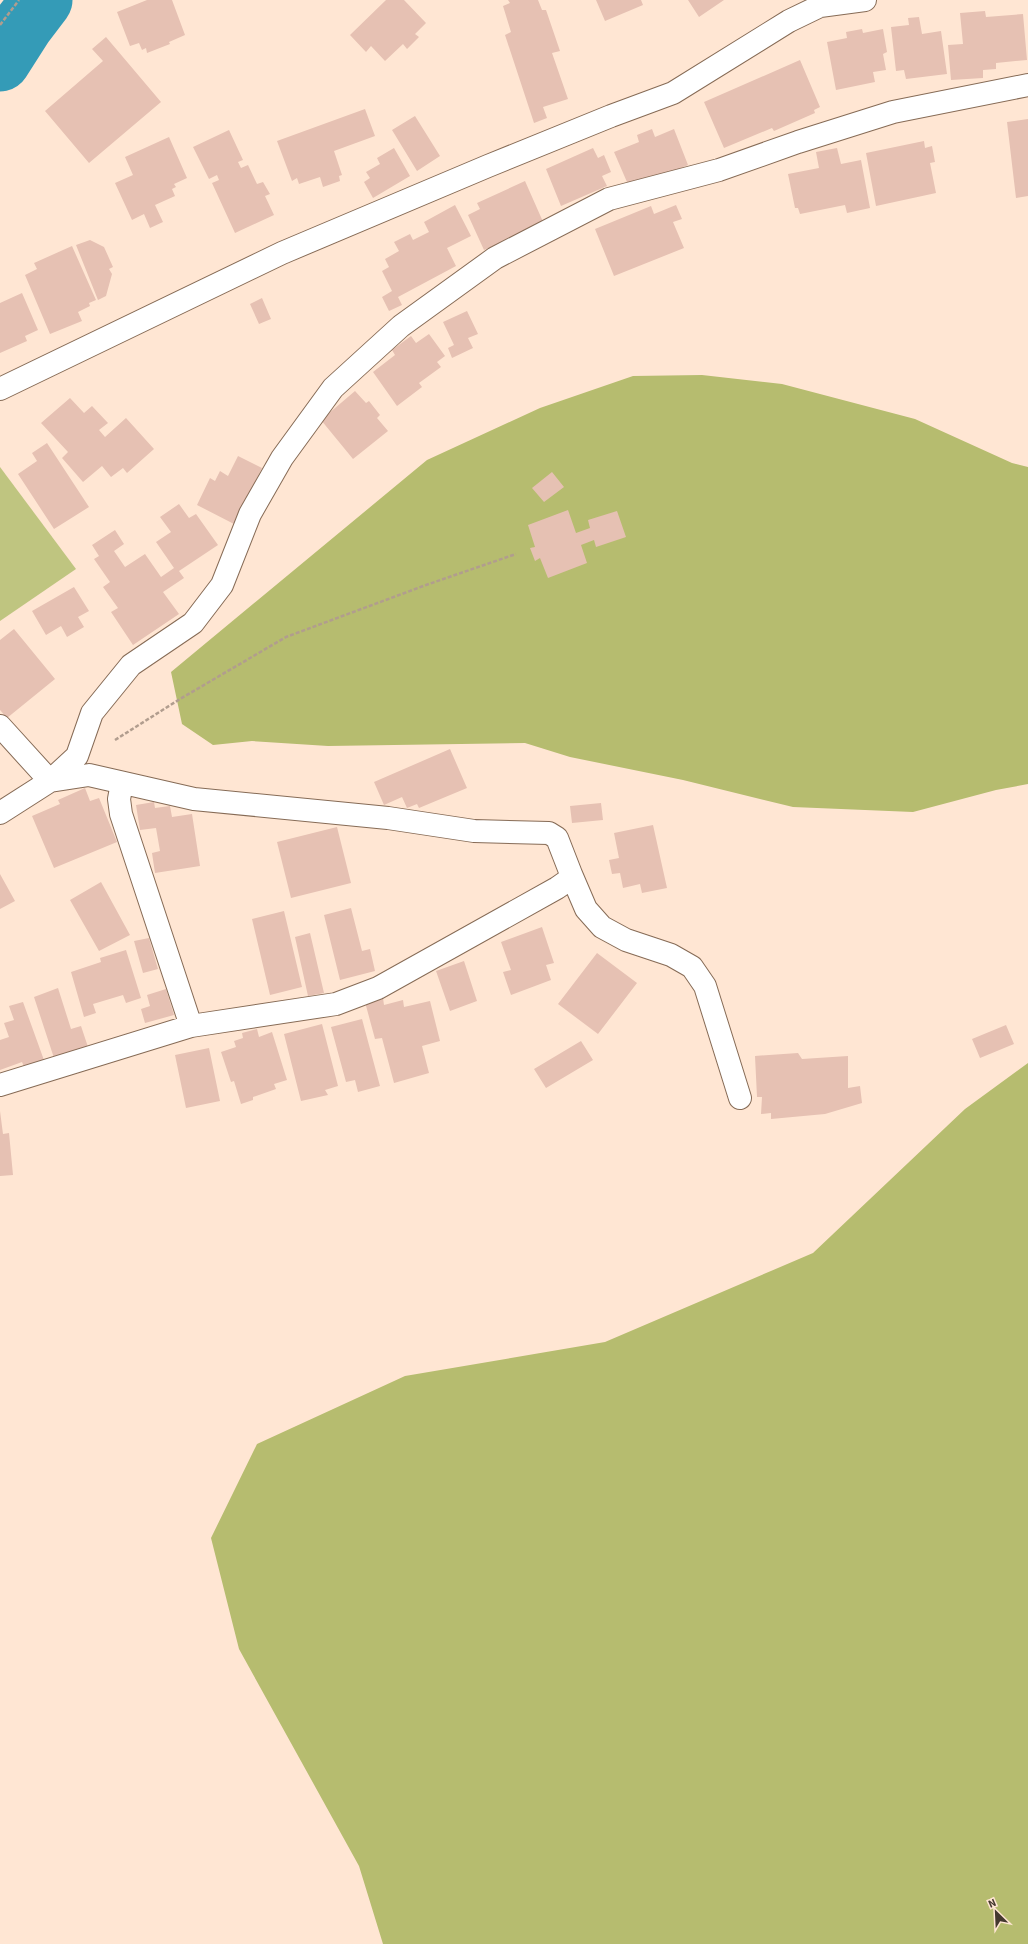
<svg xmlns="http://www.w3.org/2000/svg" width="1028" height="1944" viewBox="0 0 1028 1944" font-family="'Source Sans 3',sans-serif">
<style>
.green{fill:#bfc580}
.forest{fill:#b6bc6f}
.lines{fill:none;stroke-linecap:round;stroke-linejoin:round}
.river{stroke:#349bb7;stroke-width:61}
.building{fill:#e6c1b3}
.minor-casing{stroke:#866b56;stroke-width:24}
.path{stroke:#b19d8e;stroke-width:2.5;stroke-dasharray:4 2;stroke-linecap:butt}
.minor{stroke:#fff;stroke-width:22}
</style>
<rect width="100%" height="100%" fill="#ffe6d3"/>
<path class="green" d="M0 467 76 569 0 621Z"/>
<path class="forest" d="M702 375 782 384 915 419 1012 463 1028 467V784L996 790 913 812 793 807 683 780 570 757 525 743 328 746 252 741 213 745 182 724 171 672 427 460 540 408 633 376Z
M1028 1063V1944H383L359 1866 239 1649 211 1538 257 1444 405 1376 605 1342 813 1253 965 1109Z"/>
<g class="lines">
<path class="river" d="M0 61 23 25 42 0"/>
</g>
<path class="building" d="M147 0H172L185 35 169 42 170 44 147 53 146 48 142 50 139 43 130 46 117 12Z
M386 0H404L426 23 415 34 419 37 407 49 403 44 385 61 371 46 366 52 350 35Z
M508 0H538L542 10H546L560 51 552 53 568 99 543 107 547 118 534 123 505 35 511 32 503 6 510 3Z
M596 0H641L643 5 605 21Z
M688 0H724L699 17Z
M985 11 986 17 1023 14 1027 60 996 63V69L983 70V78L951 80 948 45 963 44 960 13Z
M919 17 922 34 941 31 947 74 906 79 904 70 896 71 891 27 909 25 908 18Z
M862 29 863 33 883 29 887 52 883 54 886 70 873 72 875 82 836 90 827 42 847 38 846 32Z
M106 37 161 102 89 163 45 111 103 61 92 49Z
M800 60 820 107 814 110 815 113 774 131 772 128 724 148 704 102Z
M365 109 375 136 334 151 342 175 339 176 340 181 323 187 320 177 299 184 297 178 292 181 277 141Z
M415 116 440 156 417 171 392 130Z
M1028 119V196L1016 198 1007 122Z
M652 129 655 137 674 129 688 165 630 189 614 152 639 142 637 135Z
M229 130 243 160 238 162 241 168 248 165 257 184 263 182 270 194 265 196 274 215 235 233 212 183 219 180 217 175 209 179 193 147Z
M169 137 187 178 174 184 176 187 172 189 175 196 155 205 163 222 150 228 144 214 132 220 115 183 133 175 125 157Z
M924 141 925 148 932 146 935 162 930 163 936 193 876 206 866 153Z
M394 148 410 176 373 198 364 182 370 178 366 172 380 164 377 158Z
M593 148 598 158 604 155 611 172 602 176 607 186 561 206 546 169Z
M837 148 841 164 861 160 870 208 847 213 845 205 800 214 798 208H795L788 174 819 168 816 152Z
M525 181 544 224 484 250 468 215 480 209 477 203Z
M455 205 471 236 447 248 456 266 398 297 402 305 389 311 382 297 392 291 382 271 389 267 385 259 399 251 394 242 410 234 413 240 429 232 424 222Z
M676 205 682 219 673 222 684 248 614 276 595 229 651 206 654 214Z
M90 240 104 247 113 267 109 269 112 274 106 296 98 300 76 245Z
M72 246 96 300 89 303 90 306 78 312 82 321 50 334 25 275 37 269 34 263Z
M22 293 38 330 25 336 27 341 0 353V303Z
M262 298 271 319 259 324 250 304Z
M467 311 478 334 468 338 473 348 452 358 448 348 454 345 443 322Z
M429 334 445 356 437 362 441 367 419 383 422 387 397 406 373 372 395 355 392 350 411 336 416 343Z
M355 391 366 403 369 401 380 415 377 418 388 431 353 459 321 420Z
M70 398 84 413 92 406 108 423 99 430 105 437 126 418 154 449 127 473 123 468 111 477 102 466 83 482 62 458 68 452 41 423Z
M47 443 89 507 54 529 18 474 37 461 32 453Z
M238 456 262 468 234 524 197 505 210 478 215 481 220 471 228 476Z
M552 472 564 487 544 502 532 488Z
M179 504 189 518 196 514 218 545 179 571 184 578 163 592 179 614 133 645 111 612 118 608 103 587 110 582 94 559 99 556 92 545 115 530 124 544 114 551 125 567 145 554 161 577 174 568 156 542 171 532 160 517Z
M568 510 576 533 590 528 588 520 617 511 626 537 596 547 594 540 581 545 587 563 548 578 540 558 535 561 530 548 535 547 528 525Z
M74 587 89 611 78 617 84 627 67 637 61 626 46 635 32 611Z
M14 629 55 679 7 718 0 710V640Z
M450 749 467 788 419 808 417 804 407 808 402 797 384 805 374 782Z
M85 788 90 801 99 798 117 842 54 868 32 816 60 804 58 800Z
M154 802 155 808 170 806 172 817 192 814 200 866 155 873 152 853 160 851 156 828 140 830 136 805Z
M601 803 603 820 572 823 570 806Z
M653 825 667 888 642 893 640 884 623 888 620 873 612 874 609 860 619 858 614 833Z
M337 827 351 883 291 898 277 842Z
M0 874 15 901 0 909Z
M101 882 130 935 99 951 70 900Z
M351 908 362 951 370 949 375 971 340 980 324 915Z
M284 911 302 987 270 995 252 919Z
M542 927 554 963 546 965 551 980 511 995 503 972 511 970 501 942Z
M310 933 324 993 308 996 295 937Z
M149 938 158 969 143 973 134 941Z
M126 950 141 998 126 1003 123 995 93 1004 96 1013 84 1017 71 972 101 962 100 958Z
M597 953 637 983 598 1034 558 1004Z
M464 961 477 1001 450 1011 436 971Z
M58 988 71 1029 81 1026 88 1047 54 1058 34 997Z
M166 989 174 1015 145 1023 141 1009 150 1006 147 995Z
M383 998 384 1005 403 1000 404 1007 430 1001 440 1041 422 1046 429 1073 394 1083 382 1038 375 1039 365 1002Z
M23 1002 45 1063 26 1071 22 1062 0 1070V1040L9 1037 4 1023 14 1020 9 1006Z
M362 1019 380 1086 358 1092 355 1080 346 1082 331 1027Z
M322 1024 338 1086 325 1090 328 1095 301 1101 284 1034Z
M1006 1025 1014 1044 980 1058 972 1039Z
M257 1029 259 1037 272 1032 287 1080 274 1084 276 1089 253 1097V1100L241 1104 234 1081 231 1082 221 1052 236 1047 234 1041 243 1038 242 1033Z
M581 1041 593 1060 546 1088 534 1069Z
M209 1048 220 1101 186 1108 175 1055Z
M798 1053 802 1059 848 1056V1088L860 1086 862 1103 825 1114 771 1119V1113L761 1114 762 1097H757L755 1056Z
M0 1111 3 1134 9 1133 13 1175 0 1176Z"/>
<g class="lines">
<g class="minor-casing">
<path id="minor" d="M0 389 282 253 488 166 611 116 673 93 789 21 820 6 865 0
M0 726 50 781
M122 783 119 799 121 814 191 1026
M0 813 50 781 77 756 92 713 131 665 193 623 222 585 250 514 282 458 333 388 401 326 495 258 609 199 719 170 798 142 893 112 1028 85
M571 874 586 909 602 927 626 940 671 955 692 967 705 986 740 1098
M0 1085 191 1026 336 1004 378 988 557 888 567 881 571 874 557 838 549 833 474 831 388 818 194 799 89 775 50 781"/>
</g>
<path class="path" d="M0 25 19 0
M115 740 180 699 286 637 426 585 516 554"/>
<use href="#minor" class="minor"/>
</g>
<g transform="translate(996 1912) rotate(336)" stroke="#ffe6d3" stroke-width="3" paint-order="stroke">
<path d="M0-3L7 15L0 10L-7 15Z" fill="#44382f"/>
<text y="-6" font-size="11" font-weight="bold" text-anchor="middle" fill="#44382f">N</text>
</g>
</svg>
